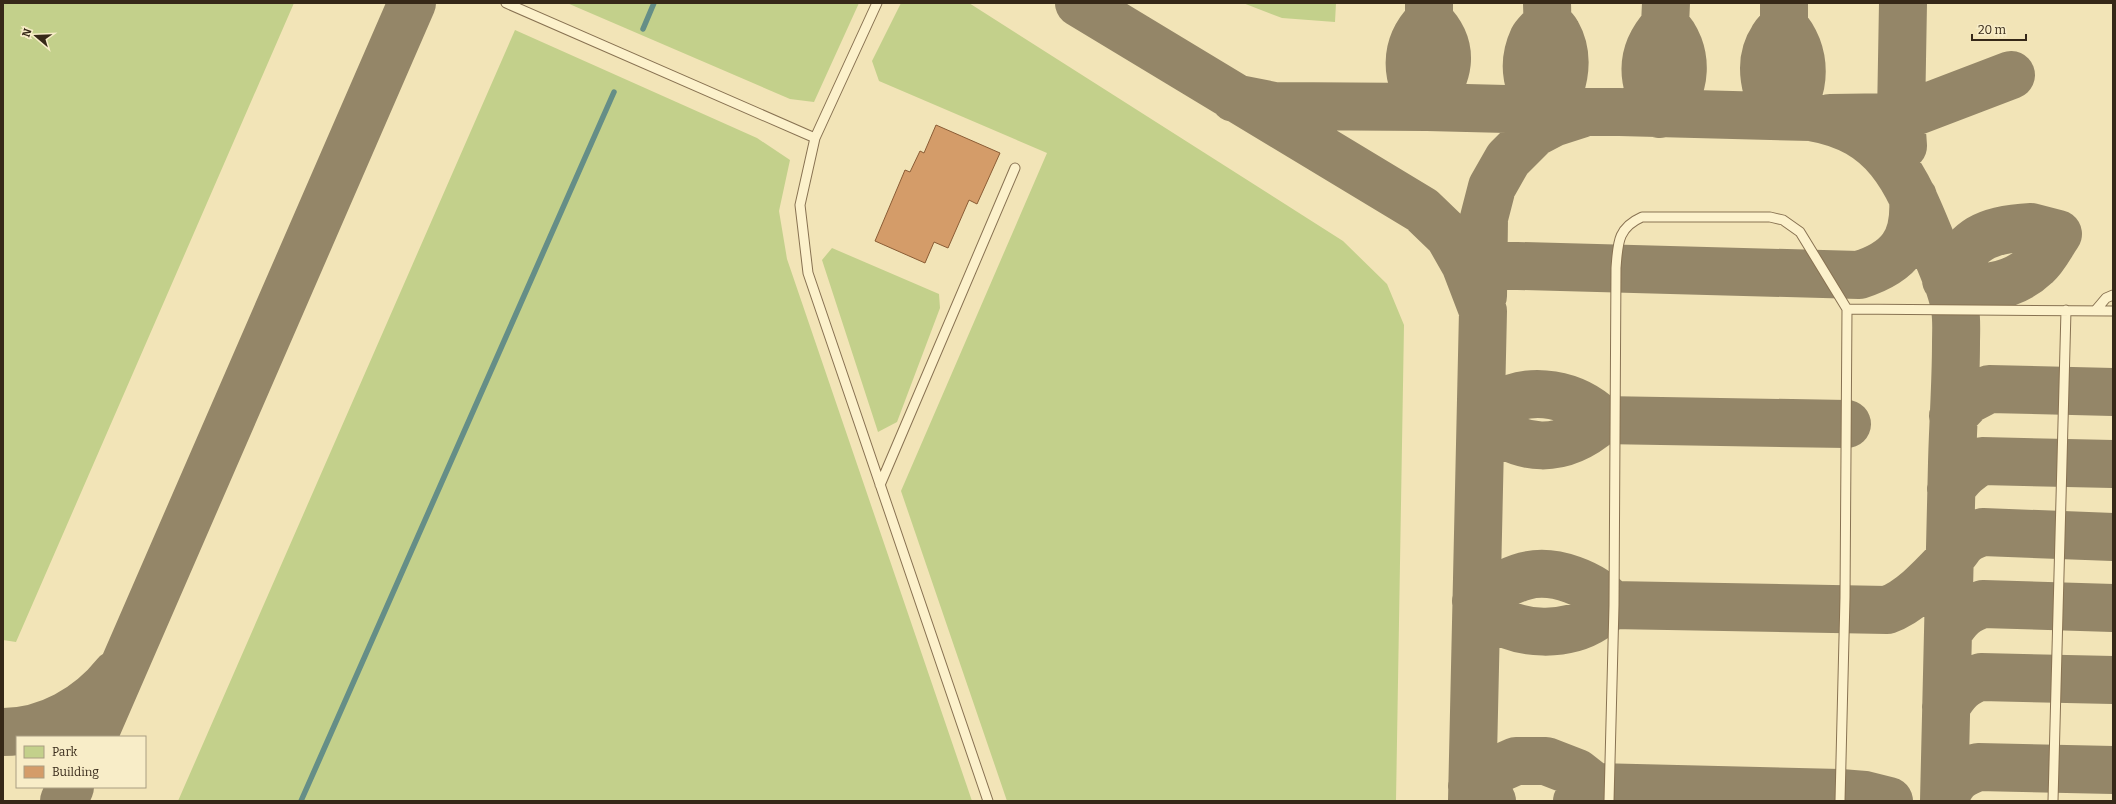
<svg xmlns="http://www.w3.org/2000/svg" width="2116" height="804" viewBox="0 0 2116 804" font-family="Bitter,serif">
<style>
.green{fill:#c3d08b}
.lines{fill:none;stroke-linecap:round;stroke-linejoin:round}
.stream{stroke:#658e87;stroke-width:5.5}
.taxiway{stroke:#948668;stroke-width:48}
.building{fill:#d49c69;stroke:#8a5c35}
.service-casing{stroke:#887252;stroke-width:11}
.service{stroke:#fcf1cb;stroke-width:9}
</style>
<rect width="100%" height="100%" fill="#f2e4b7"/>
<path class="green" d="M3 3H294L16 642 3 640Z
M567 3H859L814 102 790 99Z
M901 3H969L1343 241 1387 284 1404 325 1396 801H1007L901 491 1047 153 879 81 872 61Z
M1243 3H1336L1335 22 1282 18Z
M515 30 757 138 790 160 779 211 787 259 972 801H178Z
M832 248 939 294 940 308 897 422 878 432 822 260Z"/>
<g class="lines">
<path class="stream" d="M643 29 654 3
M301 801 614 92"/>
<path class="taxiway" d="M1079 3 1422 210 1449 236 1465 264 1483 311 1472 801
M1903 3 1901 117 1903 146
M1429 20C1458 49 1448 77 1427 107 1404 79 1403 46 1429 20V3
M1546 22C1550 25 1555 29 1557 33 1571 58 1565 94 1543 111 1527 88 1521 65 1533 39 1536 33 1544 28 1546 22 1548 17 1547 8 1547 3
M1665 25C1690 49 1689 93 1660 114 1641 82 1639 53 1665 25L1666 3
M1784 26C1807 50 1809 93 1782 116 1764 96 1757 62 1773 38 1775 33 1780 30 1784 26V3
M1234 98 1274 106 1427 107 1811 117C1888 130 1907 181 1933 245 1941 266 1952 287 1955 309 1957 320 1956 332 1956 343 1956 383 1953 423 1952 463 1949 576 1947 688 1944 801
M1830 118 1901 117 2011 75
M2031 227 2058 234C2051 244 2045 257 2036 265 2013 287 1975 294 1946 280 1967 239 1986 229 2031 227Z
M1483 265 1859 275C1900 262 1916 241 1913 197
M1483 296 1484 218 1492 187 1508 159 1534 133 1553 123 1581 114
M1953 416 1968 400 1989 389 2113 392
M1602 420C1575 394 1531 385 1498 405 1492 409 1487 415 1481 419 1521 453 1562 455 1602 420L1847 424
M1951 489C1960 476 1968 468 1982 461L2113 464
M1612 605C1593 584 1554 568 1525 576 1507 581 1492 591 1476 601 1481 606 1486 612 1492 616 1520 636 1566 637 1595 618 1601 614 1606 609 1612 605L1887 610C1910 602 1932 578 1948 561 1963 544 1959 540 1983 532L2113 537
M1948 633C1958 617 1965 610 1983 604L2113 608
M1946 707C1955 692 1963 682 1981 677L2113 680
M3 732C47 732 89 708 116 674
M93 737 412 3
M64 801 70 787
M1492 801 1472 786 1491 772 1516 761H1546L1577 773 1595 787
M1577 801 1595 787 1840 793 1865 795 1889 801
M1944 801C1952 780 1957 775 1978 767L2113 770"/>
</g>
<path class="building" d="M936 125 1000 153 977 204 969 200 948 248 934 242 925 263 875 241 905 170 910 172 920 151 924 153Z"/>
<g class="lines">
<g class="service-casing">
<path id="service" d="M506 3 815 138
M877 3 815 138 800 205 808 273 988 801
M2095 311 2106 298 2113 295
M880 485 1015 168
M1609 801 1614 605 1616 268C1618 244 1617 228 1642 217H1770L1783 220 1800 232 1847 309
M1840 801 1845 597 1847 309 2113 311
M2053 801 2066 310"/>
</g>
<use href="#service" class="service"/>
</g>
<rect width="2116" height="804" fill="none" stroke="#362818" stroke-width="8"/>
<rect x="16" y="736" width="130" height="52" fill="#f8edc8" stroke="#aa9e82"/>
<rect x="24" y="746" width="20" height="12" fill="#c3d08b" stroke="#aa9e82"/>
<text x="52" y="756" font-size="12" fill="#362818">Park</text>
<rect x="24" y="766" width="20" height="12" fill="#d49c69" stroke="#aa9e82"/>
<text x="52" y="776" font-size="12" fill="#362818">Building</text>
<g transform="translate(36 36) rotate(289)" stroke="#f8edc8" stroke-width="3" paint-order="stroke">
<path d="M0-3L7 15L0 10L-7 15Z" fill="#362818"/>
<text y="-6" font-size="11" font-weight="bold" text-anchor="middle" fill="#362818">N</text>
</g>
<path d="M1972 34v6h54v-6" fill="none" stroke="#362818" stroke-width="2"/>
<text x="1978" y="34" font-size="12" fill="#362818" stroke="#f8edc8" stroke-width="3" paint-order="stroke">20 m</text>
</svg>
